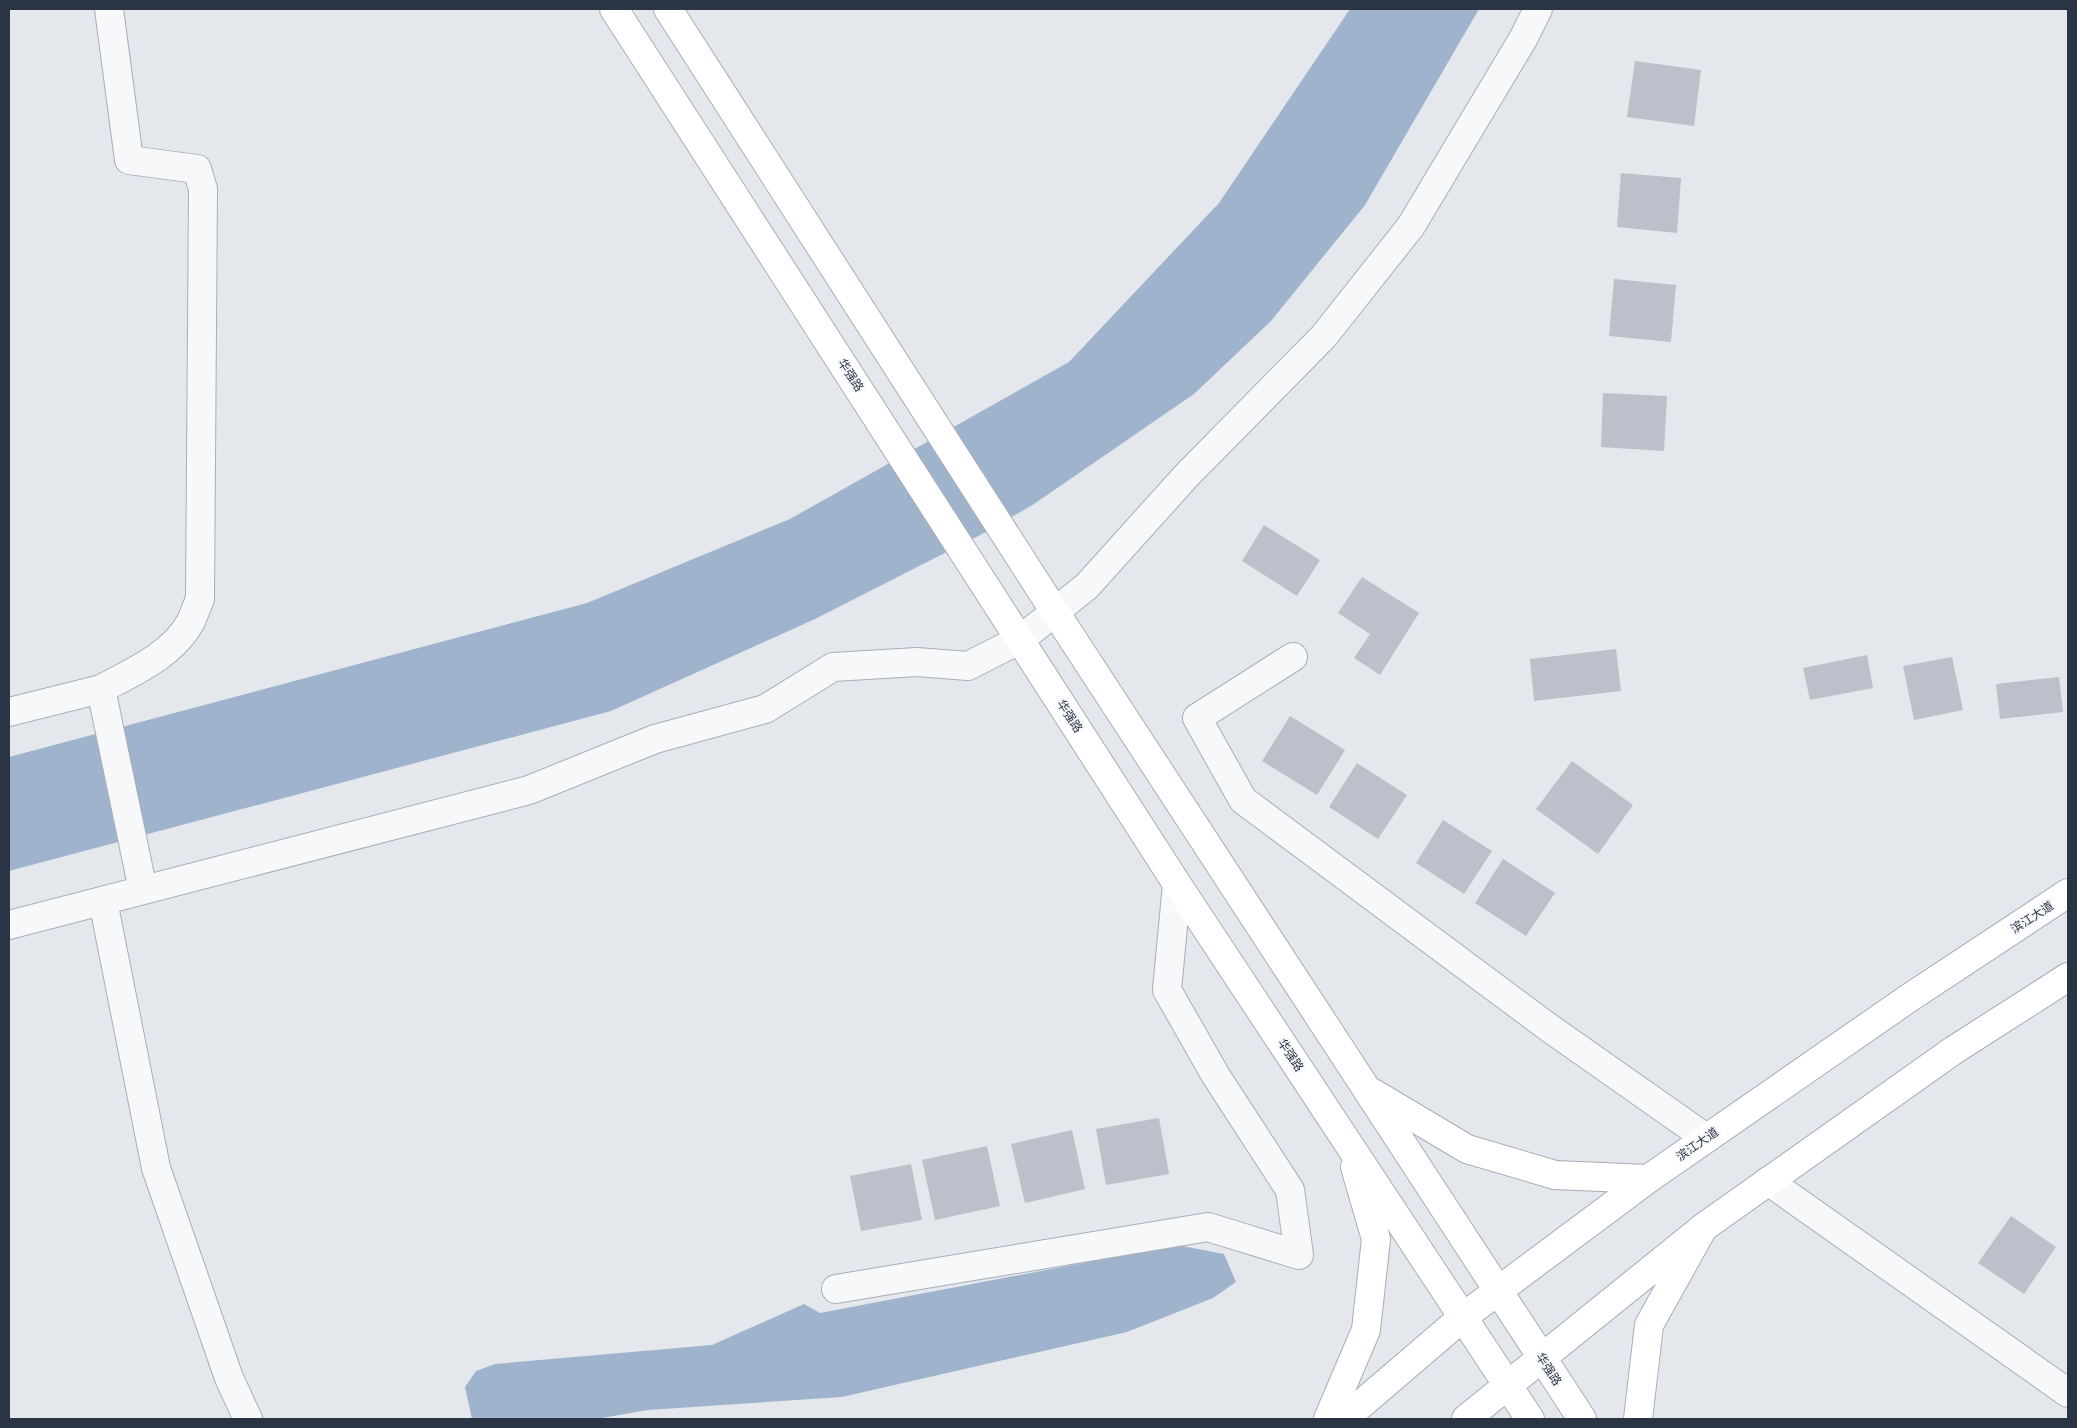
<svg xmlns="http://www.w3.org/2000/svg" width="2077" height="1428" viewBox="0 0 2077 1428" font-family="Inter,'Noto Sans SC',sans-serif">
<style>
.water{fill:#9fb4cc}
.building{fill:#bbc0ca}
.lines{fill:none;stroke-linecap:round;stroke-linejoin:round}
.street-casing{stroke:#a9aeb7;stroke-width:30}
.secondary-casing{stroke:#a9aeb7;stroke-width:30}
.primary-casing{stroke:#a3abb8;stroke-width:30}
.street{stroke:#f7f8fa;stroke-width:28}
.secondary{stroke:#fff;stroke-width:28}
.primary{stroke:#fff;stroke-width:28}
.labels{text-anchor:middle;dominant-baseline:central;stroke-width:4;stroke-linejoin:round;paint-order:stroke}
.street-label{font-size:12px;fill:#2b3445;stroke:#f4f6f9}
</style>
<rect width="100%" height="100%" fill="#e4e7ec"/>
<path class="water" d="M1350 9H1479L1365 205 1271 321 1194 394 1034 504 986 532 815 619 611 711 9 871V757L587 603 790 519 1069 362 1219 203Z
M1177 1245 1224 1254 1236 1282 1213 1298 1127 1332 842 1397 648 1410 596 1419H472L465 1387 476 1371 495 1364 712 1345 804 1304 820 1313Z"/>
<path class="building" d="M1635 61 1701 70 1694 126 1627 117Z
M1621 173 1681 178 1677 233 1617 227Z
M1614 279 1676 285 1671 342 1609 336Z
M1603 393 1667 396 1664 451 1601 447Z
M1264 525 1320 560 1297 596 1242 561Z
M1362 577 1419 613 1380 675 1354 658 1370 634 1338 613Z
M1616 649 1621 691 1534 701 1530 659Z
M1867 655 1873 688 1810 700 1803 668Z
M1952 657 1963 710 1914 720 1903 666Z
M2059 677 2063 712 2000 719 1996 684Z
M1290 716 1345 750 1317 795 1262 761Z
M1572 761 1633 805 1598 854 1536 809Z
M1357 763 1407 795 1378 839 1329 807Z
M1443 820 1492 851 1464 894 1416 863Z
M1503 859 1555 893 1526 936 1475 903Z
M1159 1118 1169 1174 1106 1185 1096 1129Z
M1072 1130 1085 1189 1025 1203 1011 1144Z
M987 1146 1000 1206 935 1220 922 1160Z
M911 1164 922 1220 861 1231 850 1176Z
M2011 1216 2056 1247 2024 1294 1978 1263Z"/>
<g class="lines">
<g class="street-casing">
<path id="street" d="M109 9 129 160 197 169 203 189 200 599C197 606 194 614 191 621 173 655 133 672 101 689L143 890
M1293 657 1197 718 1243 800 1548 1027 1706 1138
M9 712 101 689
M103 901 156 1168 229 1378 248 1419
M9 925 529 790 655 739 765 709 833 667 917 662 968 666 1021 639 1087 586 1187 475 1324 336 1411 226 1523 39 1538 9
M1768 1181 2068 1393
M836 1289 1208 1227 1299 1255 1290 1190 1216 1076 1167 990 1177 884"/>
</g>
<g class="secondary-casing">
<path id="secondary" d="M614 9 1177 884 1530 1419
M668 9 1055 612 1582 1419
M1373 1093 1467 1149 1555 1175 1648 1179
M1328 1419 1366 1330 1376 1239 1355 1167
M1638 1419 1649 1325 1703 1228"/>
</g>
<g class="primary-casing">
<path id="primary" d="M1344 1419 1463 1317 1648 1179 1909 998 2068 893
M1466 1419 1704 1227 1954 1050 2068 977"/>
</g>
<use href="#street" class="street"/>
<use href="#secondary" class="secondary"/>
<use href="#primary" class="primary"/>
</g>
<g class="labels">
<g class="street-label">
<text transform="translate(851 375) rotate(57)">华强路</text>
<text transform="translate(1070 716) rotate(57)">华强路</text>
<text transform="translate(2032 917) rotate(-33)">滨江大道</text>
<text transform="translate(1291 1055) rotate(56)">华强路</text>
<text transform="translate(1697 1144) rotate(-35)">滨江大道</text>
<text transform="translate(1549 1369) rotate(57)">华强路</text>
</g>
</g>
<rect width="2077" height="1428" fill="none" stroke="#2b3445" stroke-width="20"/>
</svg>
